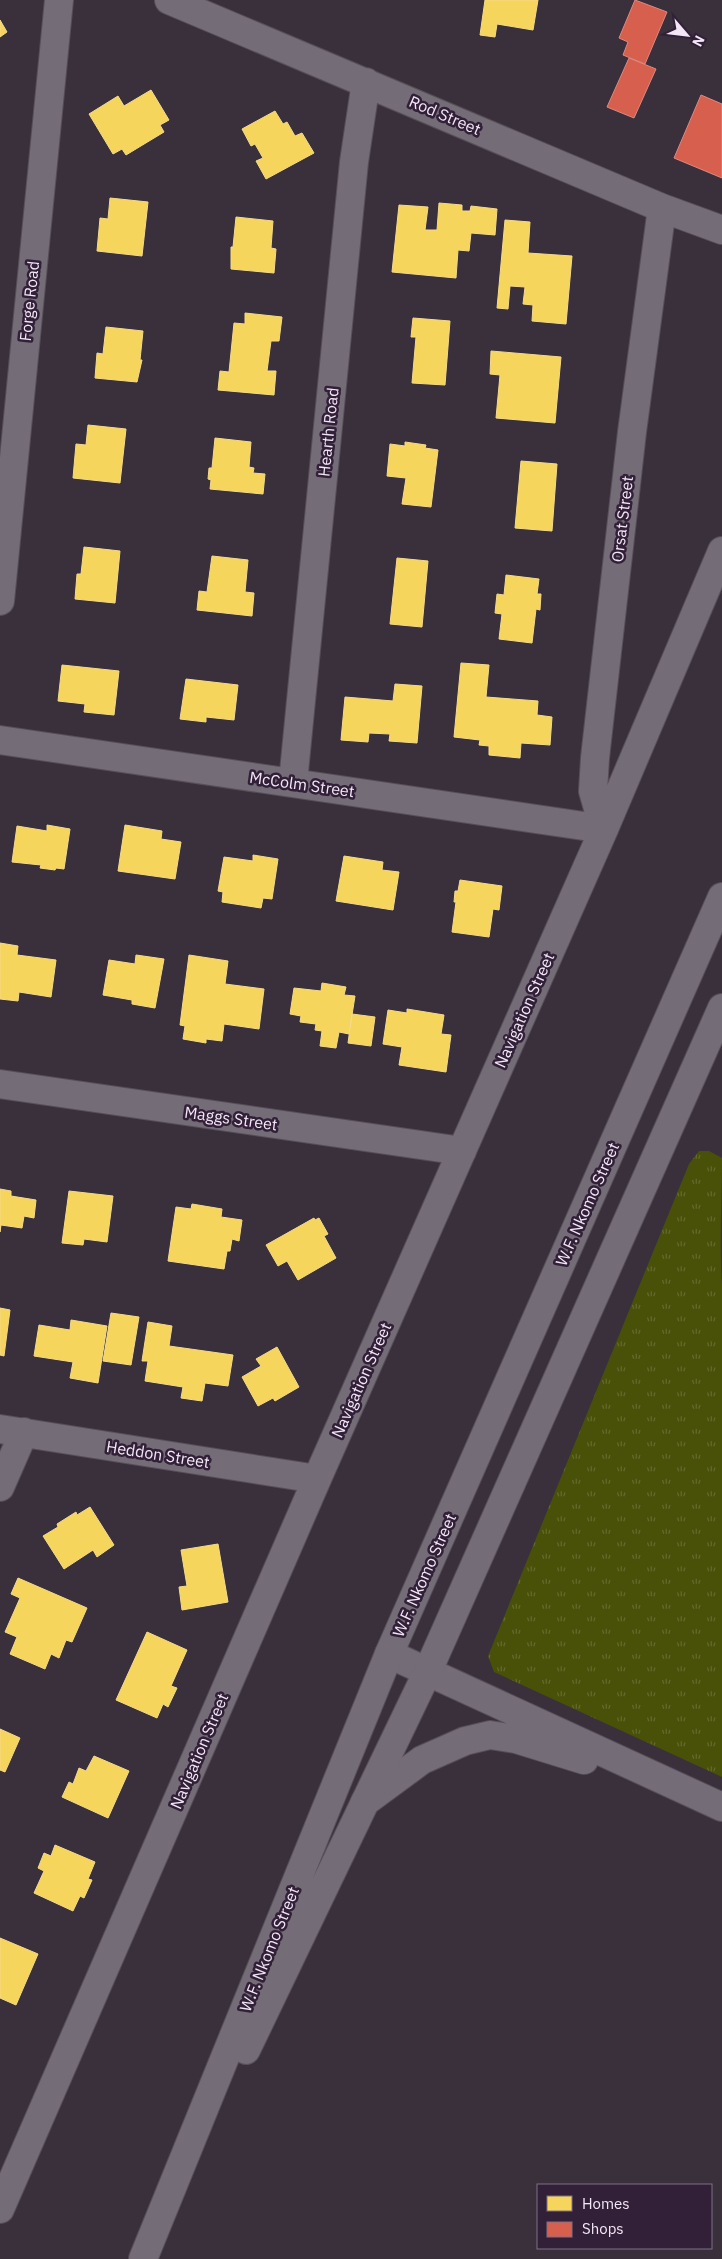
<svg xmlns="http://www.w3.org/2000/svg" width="722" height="2259" viewBox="0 0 722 2259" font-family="'IBM Plex Sans',sans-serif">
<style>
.grass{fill:url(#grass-tufts)}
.homes{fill:#f6d55c;stroke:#f5da8a}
.shops{fill:#d6604d;stroke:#df8880}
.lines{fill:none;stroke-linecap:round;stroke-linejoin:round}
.minor-casing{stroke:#574e59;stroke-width:30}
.secondary-casing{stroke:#574e59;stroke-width:30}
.minor{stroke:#746c77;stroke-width:28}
.secondary{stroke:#746c77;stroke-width:28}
.labels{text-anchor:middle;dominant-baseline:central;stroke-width:5;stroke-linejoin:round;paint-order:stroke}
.street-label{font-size:16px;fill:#f3e7f7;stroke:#322038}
</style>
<defs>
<pattern id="grass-tufts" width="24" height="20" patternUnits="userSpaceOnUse" patternTransform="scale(1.25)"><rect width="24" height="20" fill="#495008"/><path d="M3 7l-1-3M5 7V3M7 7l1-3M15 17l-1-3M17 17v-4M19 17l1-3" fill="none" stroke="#64692d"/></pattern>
</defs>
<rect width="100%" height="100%" fill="#39303c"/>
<path class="grass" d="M699 1151H709L722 1158C722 1201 719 1243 722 1286V1777L494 1672 488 1656 689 1164Z"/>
<path class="homes" d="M485 0H538L533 30 497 24 495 37 480 35Z
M0 20 7 32 0 37Z
M151 90 169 120 160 125 164 132 126 155 122 149 113 154 89 114 118 96 124 106Z
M275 111 283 124 287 122 295 136 302 133 314 153 266 179 256 161 263 158 255 144 251 146 242 129Z
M110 198 148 202 142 256 97 251 100 218 108 219Z
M439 203 462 205V211H470L471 206 497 209 495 235 471 233 469 251 458 250 456 278 392 272 399 205 428 207 425 230H437Z
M236 217 273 221 271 248 276 249 274 273 231 269V247H233Z
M505 220 530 222 528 253 572 256 566 324 532 321 533 305 523 304 525 287 510 286 508 309 497 308Z
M245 313 282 317 279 341H271L267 371H276L274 395 218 390 220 371 229 372 234 323 245 324Z
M413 318 450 321 445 385 412 383 416 337H411Z
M106 327 143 331 140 360H142L137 382 95 378 97 353 103 354Z
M491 351 561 357 555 423 496 418 500 375 490 374Z
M88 425 126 429 120 483 73 478 76 444 86 445Z
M215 438 251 442 249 467 254 468 253 473 265 474 263 494 210 489 211 480 208 479 209 468H212Z
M405 442 426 445 425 448 438 450 431 507 402 504 406 478 387 476 390 444 405 446Z
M521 461 557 464 552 531 515 528Z
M84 547 120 551 115 603 75 599 77 574H81Z
M212 556 248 560 245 592 254 593 252 616 197 610 199 591 207 592Z
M397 558 428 561 422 627 390 624Z
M506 575 539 579 537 594H541L540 610 536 609 532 643 499 639 502 614 495 613 497 594 504 595Z
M461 663 489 665 486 697 538 701 537 715 552 717 550 745 521 743 520 758 489 755V746L479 745 480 740 454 737Z
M62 665 119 671 114 715 84 712 85 704 58 701Z
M186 679 238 685 234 720 206 717V722L180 719Z
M395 684 422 686 417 743 389 741 390 734 369 733 368 742 341 740 345 697 393 701Z
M47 825 70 829 64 869 56 868 55 870 40 868 41 865 12 862 17 826 47 831Z
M125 825 162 831 161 839 181 842 175 879 118 871Z
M253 855 278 859 272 899 263 898 261 908 222 902 223 892 218 891 224 857 253 861Z
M344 856 383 862 382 870 399 872 393 910 336 901Z
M460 880 502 886 499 910 493 909 489 937 452 932 456 902H454L455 891H458Z
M0 943 18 946 17 955 56 960 51 997 19 992 18 1001 0 999Z
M136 955 164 959 155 1008 132 1004V1000L103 995 109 960 135 964Z
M189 955 228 961 225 984 264 989 259 1029 224 1024 222 1041 206 1039V1043L183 1039 185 1026 180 1025Z
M322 983 346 987 344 995 355 996 349 1034 339 1032 336 1048 320 1046 322 1031 315 1030 316 1024 300 1022 301 1016 290 1014 294 988 321 991Z
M407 1009 444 1015 441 1034 451 1035 446 1072 399 1065 402 1047 383 1044 388 1010 407 1013Z
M352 1014 375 1017 371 1046 348 1043Z
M0 1189 11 1191V1196L36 1200 34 1218 24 1216 22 1228 1 1225 0 1232Z
M69 1191 113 1196 107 1242 84 1239 83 1245 62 1243Z
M192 1204 222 1209 221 1217 242 1220 239 1241 232 1239 230 1251H227L224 1269 168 1261 176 1207 191 1209Z
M314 1218 315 1220 319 1218 328 1234 324 1236 336 1258 298 1280 287 1261 278 1266 266 1245Z
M0 1308 10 1310 4 1356 0 1355Z
M111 1313 139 1317 131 1365 103 1361Z
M71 1320 107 1326 98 1383 70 1378 73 1362 34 1356 39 1325 70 1330Z
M148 1322 172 1326 169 1346 233 1355 228 1386 205 1383 202 1401 181 1398 183 1387 145 1381 148 1361H142Z
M277 1347 299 1387 275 1401 273 1398 258 1406 242 1377 261 1366 256 1359Z
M90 1507 114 1545 97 1557 93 1550 64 1569 43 1536 58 1527 57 1524 76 1512 77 1515Z
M218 1544 228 1602 182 1610 179 1587 187 1586 181 1550Z
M18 1578 87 1608 72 1642 66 1640 59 1658 51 1654 45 1669 10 1654 17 1637 5 1632 20 1598 11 1594Z
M147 1632 187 1650 171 1686 177 1688 168 1707 163 1704 157 1718 116 1700Z
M0 1729 20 1738 5 1772 0 1770Z
M94 1756 129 1771 108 1818 62 1797 69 1782 73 1784 79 1768 86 1771Z
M55 1845 95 1862 88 1879 92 1880 84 1898 80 1896 73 1911 34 1893 44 1871 38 1868 44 1853 51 1856Z
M0 1938 38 1954 16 2005 0 1998Z"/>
<path class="shops" d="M635 0 667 12 645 64 623 55 628 42 619 38Z
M629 58 656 69 634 118 607 107Z
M701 95 722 104V178L674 158Z"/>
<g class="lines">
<g class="minor-casing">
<path id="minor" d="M169 0 662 208 722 230
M0 601 59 0
M0 740 604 829 593 791 595 758 632 432 662 208
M293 782 354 162 366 82
M0 1084 462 1151
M0 1429 317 1479
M0 1487 24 1432
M389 1654 722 1807
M365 1802 422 1760 465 1741 490 1735 516 1739 584 1760
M0 2209 317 1479 604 829 722 551"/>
</g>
<g class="secondary-casing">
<path id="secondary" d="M246 2050 427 1673 722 1008
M143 2259 389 1654 722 897"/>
</g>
<use href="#minor" class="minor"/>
<use href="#secondary" class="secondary"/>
</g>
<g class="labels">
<g class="street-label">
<text transform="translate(445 115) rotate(23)">Rod Street</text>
<text transform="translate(29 301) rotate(-84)">Forge Road</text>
<text transform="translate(328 432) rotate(-84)">Hearth Road</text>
<text transform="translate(622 519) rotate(-83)">Orsat Street</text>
<text transform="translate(302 784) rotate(8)">McColm Street</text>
<text transform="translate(524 1010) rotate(-66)">Navigation Street</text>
<text transform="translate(231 1118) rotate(8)">Maggs Street</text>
<text transform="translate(587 1204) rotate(-66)">W.F. Nkomo Street</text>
<text transform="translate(361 1380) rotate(-66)">Navigation Street</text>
<text transform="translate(158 1454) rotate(9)">Heddon Street</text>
<text transform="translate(424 1575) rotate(-66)">W.F. Nkomo Street</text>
<text transform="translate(199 1751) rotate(-67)">Navigation Street</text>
<text transform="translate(269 1949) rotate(-68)">W.F. Nkomo Street</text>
</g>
</g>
<rect x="537" y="2184" width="175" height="65" fill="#322038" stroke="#7f7084"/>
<rect x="547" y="2196" width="25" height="15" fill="#f6d55c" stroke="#7f7084"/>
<text x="582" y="2209" font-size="15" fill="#f3e7f7">Homes</text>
<rect x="547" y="2222" width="25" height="15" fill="#d6604d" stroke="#7f7084"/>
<text x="582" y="2234" font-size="15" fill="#f3e7f7">Shops</text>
<g transform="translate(687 35) rotate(118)" stroke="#322038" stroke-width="4" paint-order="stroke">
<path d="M0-4L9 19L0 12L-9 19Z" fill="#f3e7f7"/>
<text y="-8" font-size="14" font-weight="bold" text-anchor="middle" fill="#f3e7f7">N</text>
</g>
</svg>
